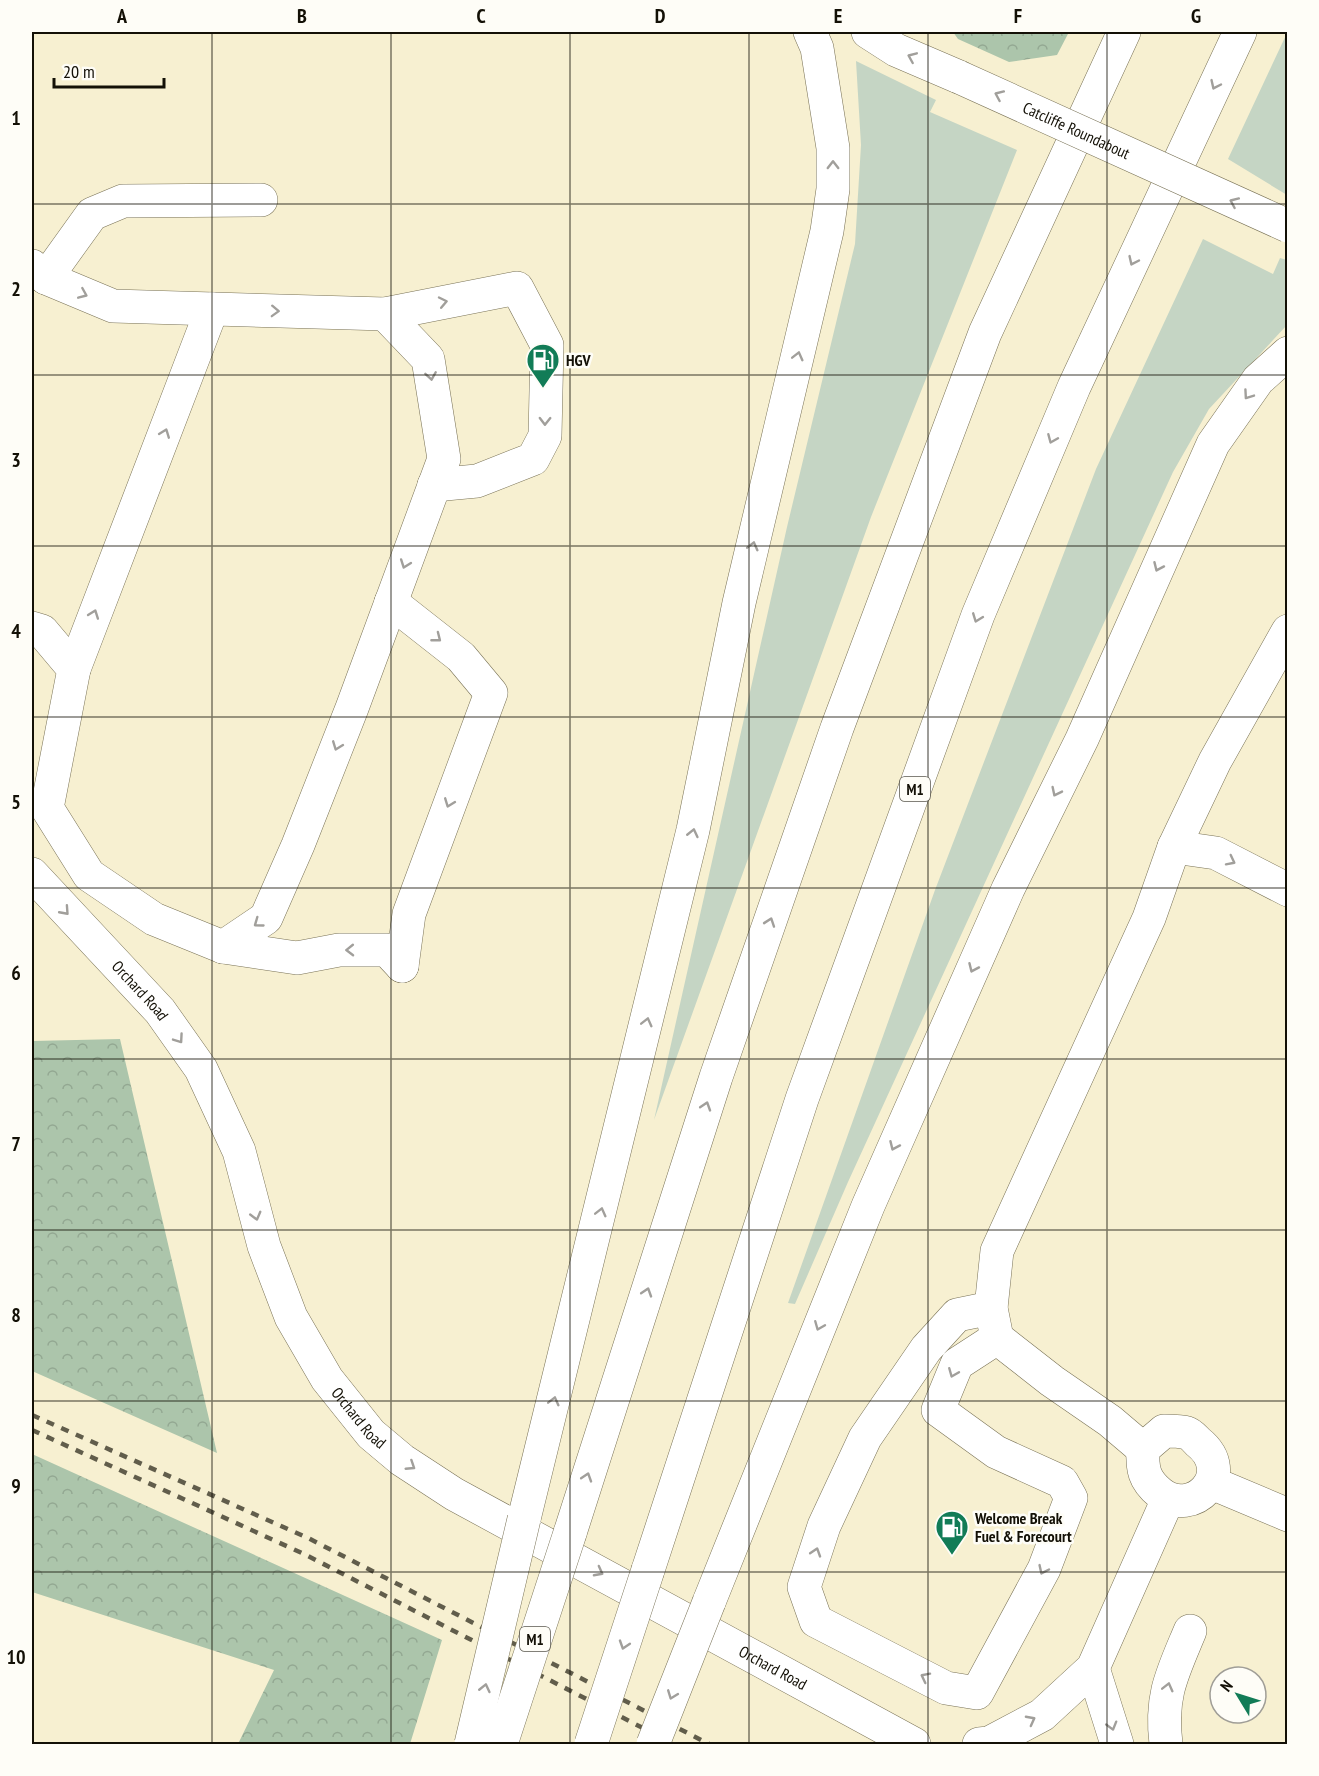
<svg xmlns="http://www.w3.org/2000/svg" width="1319" height="1776" viewBox="0 0 1319 1776" font-family="'PT Sans Narrow',sans-serif">
<style>
.green{fill:#c5d5c4}
.forest{fill:url(#forest-crowns)}
.lines{fill:none;stroke-linecap:round;stroke-linejoin:round}
.minor-casing{stroke:#797256;stroke-width:34}
.highway-casing{stroke:#797256;stroke-width:34}
.minor{stroke:#fff;stroke-width:33}
.highway{stroke:#fff;stroke-width:33}
.rail{stroke:#615d4b;stroke-width:4.5;stroke-dasharray:8 8;stroke-linecap:butt}
.highway-bridge-casing{stroke:#797256;stroke-width:34;stroke-linecap:butt}
.highway-bridge{stroke:#fff;stroke-width:33}
.oneway{stroke:#a19f9b}
.grid{fill:none;stroke:#131006;stroke-width:1.5;stroke-opacity:0.55}
.labels{text-anchor:middle;dominant-baseline:central;stroke-width:5;stroke-linejoin:round;paint-order:stroke}
.shield{fill:#fefdf7;stroke:#5a574e;stroke-width:1.5}
.shield-label{font-size:15px;font-weight:bold;fill:#131006}
.street-label{font-size:16px;fill:#131006;stroke:#fefdf7}
.poi-label{font-size:16px;font-weight:bold;fill:#131006;stroke:#fefdf7;text-anchor:start}
.neatline{fill:none;stroke:#131006;stroke-width:2}
.grid-label{font-size:20px;text-anchor:middle;font-weight:bold;fill:#131006}
</style>
<defs>
<pattern id="forest-crowns" width="20" height="18" patternUnits="userSpaceOnUse" patternTransform="scale(1.5)"><rect width="20" height="18" fill="#acc5ab"/><path d="M2 6a3 3 0 1 1 6 0M12 15a3 3 0 1 1 6 0" fill="none" stroke="#93a892"/></pattern>
</defs>
<rect width="100%" height="100%" fill="#f7f0d1"/>
<path class="green" d="M1287 33V195L1228 159Z
M856 61 936 100 930 112 1017 150 871 517 654 1120 787 527 855 244 861 145Z
M1203 239 1273 274 1280 258 1287 260V325L1209 409 1173 472 848 1182 795 1304 788 1303 935 890 1096 469Z"/>
<path class="forest" d="M953 32H1069L1057 55 1009 62 958 39Z
M120 1039 217 1453 32 1371V1041Z
M32 1454 442 1640 410 1744H238L274 1670 32 1592Z"/>
<g class="lines">
<g class="minor-casing">
<g id="minor">
<path d="M32 266 46 278 113 306 385 314 517 288 547 345 545 436 533 459 477 481 434 485"/>
<path d="M46 278 92 214 123 201 261 200"/>
<path d="M391 602 461 657 491 693 409 914 402 966"/>
<path d="M32 628 42 631 74 669 47 808 89 875 154 919 223 947 266 918 298 845 352 708 444 459 428 359 385 314"/>
<path d="M74 669 212 309"/>
<path d="M1174 847 1216 853 1288 890"/>
<path id="s1" d="M32 874 160 1011 201 1069 239 1151 264 1246 291 1317 327 1379 371 1434 402 1460 454 1494 914 1744"/>
<path d="M223 947 297 958 339 950H387L402 966"/>
<path d="M991 1308 957 1315 926 1349 865 1438 824 1526 804 1587 816 1621 946 1688 977 1693 1044 1569 1071 1498 1062 1482 996 1452 938 1410 957 1364 997 1338"/>
<path d="M1164 1431C1171 1431 1181 1431 1187 1433 1191 1434 1195 1439 1198 1442 1238 1474 1192 1519 1160 1493 1144 1480 1142 1469 1143 1449Z"/>
<path d="M1143 1449 1110 1421 1052 1381 997 1338 991 1308 997 1251 1149 918 1174 847 1215 761 1288 631"/>
<path d="M1212 1483 1288 1515"/>
<path d="M1093 1668 1117 1744"/>
<path d="M979 1744 989 1743 1042 1715 1093 1668 1168 1499"/>
<path d="M1166 1744C1160 1696 1172 1674 1190 1631"/>
</g>
</g>
<g class="highway-casing">
<path id="highway" d="M868 32 896 50 959 77
M524 1519 693 830 739 603 827 231 833 189V148L817 48 810 32
M570 1533 716 1077 837 728 985 333 1124 32
M648 1570 802 1099 978 615 1074 387 1240 32
M709 1602 868 1206 1008 889 1082 739 1213 444 1258 380 1288 353"/>
</g>
<use href="#minor" class="minor"/>
<use href="#highway" class="highway"/>
<path class="rail" d="M32 1415 308 1538 709 1744
M32 1430 304 1554 674 1744"/>
<g class="highway-bridge-casing">
<g id="highway-bridge">
<path id="s2" d="M959 77 1288 226"/>
<path d="M471 1744 524 1519"/>
<path d="M501 1744 570 1533"/>
<path d="M591 1744 648 1570"/>
<path d="M653 1744 709 1602"/>
</g>
</g>
<use href="#highway-bridge" class="highway-bridge"/>
</g>
<defs><path id="oneway-chevron" d="M-2-3.5L2.5 0L-2 3.5" fill="none" stroke-width="1.6" stroke-linecap="round" stroke-linejoin="round" transform="scale(1.5)"/></defs>
<g class="oneway">
<use href="#oneway-chevron" transform="translate(912 57) rotate(-157)"/>
<use href="#oneway-chevron" transform="translate(1215 85) rotate(115)"/>
<use href="#oneway-chevron" transform="translate(999 95) rotate(-156)"/>
<use href="#oneway-chevron" transform="translate(833 165) rotate(-90)"/>
<use href="#oneway-chevron" transform="translate(1234 202) rotate(-156)"/>
<use href="#oneway-chevron" transform="translate(1133 261) rotate(115)"/>
<use href="#oneway-chevron" transform="translate(83 294) rotate(23)"/>
<use href="#oneway-chevron" transform="translate(443 302) rotate(-12)"/>
<use href="#oneway-chevron" transform="translate(275 311) rotate(2)"/>
<use href="#oneway-chevron" transform="translate(798 356) rotate(-76)"/>
<use href="#oneway-chevron" transform="translate(431 376) rotate(81)"/>
<use href="#oneway-chevron" transform="translate(1248 395) rotate(125)"/>
<use href="#oneway-chevron" transform="translate(545 421) rotate(91)"/>
<use href="#oneway-chevron" transform="translate(165 433) rotate(-69)"/>
<use href="#oneway-chevron" transform="translate(1052 439) rotate(113)"/>
<use href="#oneway-chevron" transform="translate(753 546) rotate(-76)"/>
<use href="#oneway-chevron" transform="translate(405 564) rotate(110)"/>
<use href="#oneway-chevron" transform="translate(1158 567) rotate(114)"/>
<use href="#oneway-chevron" transform="translate(94 614) rotate(-70)"/>
<use href="#oneway-chevron" transform="translate(977 618) rotate(111)"/>
<use href="#oneway-chevron" transform="translate(437 638) rotate(38)"/>
<use href="#oneway-chevron" transform="translate(337 746) rotate(111)"/>
<use href="#oneway-chevron" transform="translate(1056 792) rotate(116)"/>
<use href="#oneway-chevron" transform="translate(449 803) rotate(111)"/>
<use href="#oneway-chevron" transform="translate(693 833) rotate(-77)"/>
<use href="#oneway-chevron" transform="translate(1231 861) rotate(27)"/>
<use href="#oneway-chevron" transform="translate(65 911) rotate(48)"/>
<use href="#oneway-chevron" transform="translate(770 922) rotate(-71)"/>
<use href="#oneway-chevron" transform="translate(258 923) rotate(144)"/>
<use href="#oneway-chevron" transform="translate(350 950) rotate(179)"/>
<use href="#oneway-chevron" transform="translate(973 968) rotate(114)"/>
<use href="#oneway-chevron" transform="translate(647 1022) rotate(-76)"/>
<use href="#oneway-chevron" transform="translate(179 1039) rotate(55)"/>
<use href="#oneway-chevron" transform="translate(706 1106) rotate(-72)"/>
<use href="#oneway-chevron" transform="translate(894 1146) rotate(114)"/>
<use href="#oneway-chevron" transform="translate(601 1212) rotate(-76)"/>
<use href="#oneway-chevron" transform="translate(256 1216) rotate(75)"/>
<use href="#oneway-chevron" transform="translate(647 1292) rotate(-72)"/>
<use href="#oneway-chevron" transform="translate(819 1326) rotate(112)"/>
<use href="#oneway-chevron" transform="translate(953 1373) rotate(112)"/>
<use href="#oneway-chevron" transform="translate(554 1401) rotate(-76)"/>
<use href="#oneway-chevron" transform="translate(411 1466) rotate(33)"/>
<use href="#oneway-chevron" transform="translate(587 1477) rotate(-72)"/>
<use href="#oneway-chevron" transform="translate(816 1552) rotate(-72)"/>
<use href="#oneway-chevron" transform="translate(1043 1570) rotate(115)"/>
<use href="#oneway-chevron" transform="translate(599 1572) rotate(28)"/>
<use href="#oneway-chevron" transform="translate(624 1645) rotate(108)"/>
<use href="#oneway-chevron" transform="translate(925 1677) rotate(-153)"/>
<use href="#oneway-chevron" transform="translate(1168 1687) rotate(-76)"/>
<use href="#oneway-chevron" transform="translate(485 1688) rotate(-77)"/>
<use href="#oneway-chevron" transform="translate(672 1695) rotate(111)"/>
<use href="#oneway-chevron" transform="translate(1031 1720) rotate(-28)"/>
<use href="#oneway-chevron" transform="translate(1112 1726) rotate(74)"/>
</g>
<path class="grid" d="M212 32V1744M391 32V1744M570 32V1744M749 32V1744M928 32V1744M1107 32V1744M32 204H1288M32 375H1288M32 546H1288M32 717H1288M32 888H1288M32 1059H1288M32 1230H1288M32 1401H1288M32 1572H1288"/>
<defs>
<g id="fuel-pin" transform="scale(1.725)"><path d="M0 17L-7.5 6A9.5 9.5 0 1 1 7.5 6Z" fill="#127c57" stroke="#fefdf7"/><path d="M-5.5-6h7V0h2V4h1.3V-2.5L3-4.5l.8-.8L6-3V5H2.5V1h-1V6h-7ZM-4.2-4.7v3.2H.2V-4.7Z" fill="#fff"/></g>
</defs>
<g fill-rule="evenodd">
<use href="#fuel-pin" x="543" y="360"/>
<use href="#fuel-pin" x="952" y="1527"/>
</g>
<g class="labels">
<g class="shield">
<rect x="900" y="777" width="30" height="24" rx="4.5"/>
<rect x="520" y="1627" width="30" height="24" rx="4.5"/>
</g>
<g class="shield-label">
<text x="915" y="789">M1</text>
<text x="535" y="1639">M1</text>
</g>
<g class="street-label">
<text stroke="none"><textPath href="#s2" startOffset="129">Catcliffe Roundabout</textPath></text>
<text stroke="none"><textPath href="#s1" startOffset="159">Orchard Road</textPath></text>
<text stroke="none"><textPath href="#s1" startOffset="645">Orchard Road</textPath></text>
<text stroke="none"><textPath href="#s1" startOffset="1131">Orchard Road</textPath></text>
</g>
<g class="poi-label">
<text x="566" y="360">HGV</text>
<text x="975" y="1518">Welcome Break<tspan x="975" dy="18">Fuel &amp; Forecourt</tspan></text>
</g>
</g>
<rect width="1319" height="1776" fill="none" stroke="#fefdf7" stroke-width="66"/>
<g transform="translate(1238 1695) rotate(308)"><circle r="28" fill="#fefdf7" stroke="#a09e97" stroke-width="1.5"/>
<path d="M0-4.5L10 22L0 15L-10 22Z" fill="#127c57"/>
<text y="-9" font-size="16" font-weight="bold" text-anchor="middle" fill="#131006">N</text>
</g>
<path d="M54 78v9h110v-9" fill="none" stroke="#131006" stroke-width="3"/>
<text x="63" y="78" font-size="18" fill="#131006" stroke="#fefdf7" stroke-width="4.5" paint-order="stroke">20 m</text>
<rect x="33" y="33" width="1253" height="1710" class="neatline"/>
<g class="grid-label">
<text x="122" y="23">A</text>
<text x="302" y="23">B</text>
<text x="481" y="23">C</text>
<text x="660" y="23">D</text>
<text x="838" y="23">E</text>
<text x="1018" y="23">F</text>
<text x="1196" y="23">G</text>
<text x="16" y="125">1</text>
<text x="16" y="296">2</text>
<text x="16" y="467">3</text>
<text x="16" y="638">4</text>
<text x="16" y="809">5</text>
<text x="16" y="980">6</text>
<text x="16" y="1151">7</text>
<text x="16" y="1322">8</text>
<text x="16" y="1493">9</text>
<text x="16" y="1664">10</text>
</g>
</svg>
